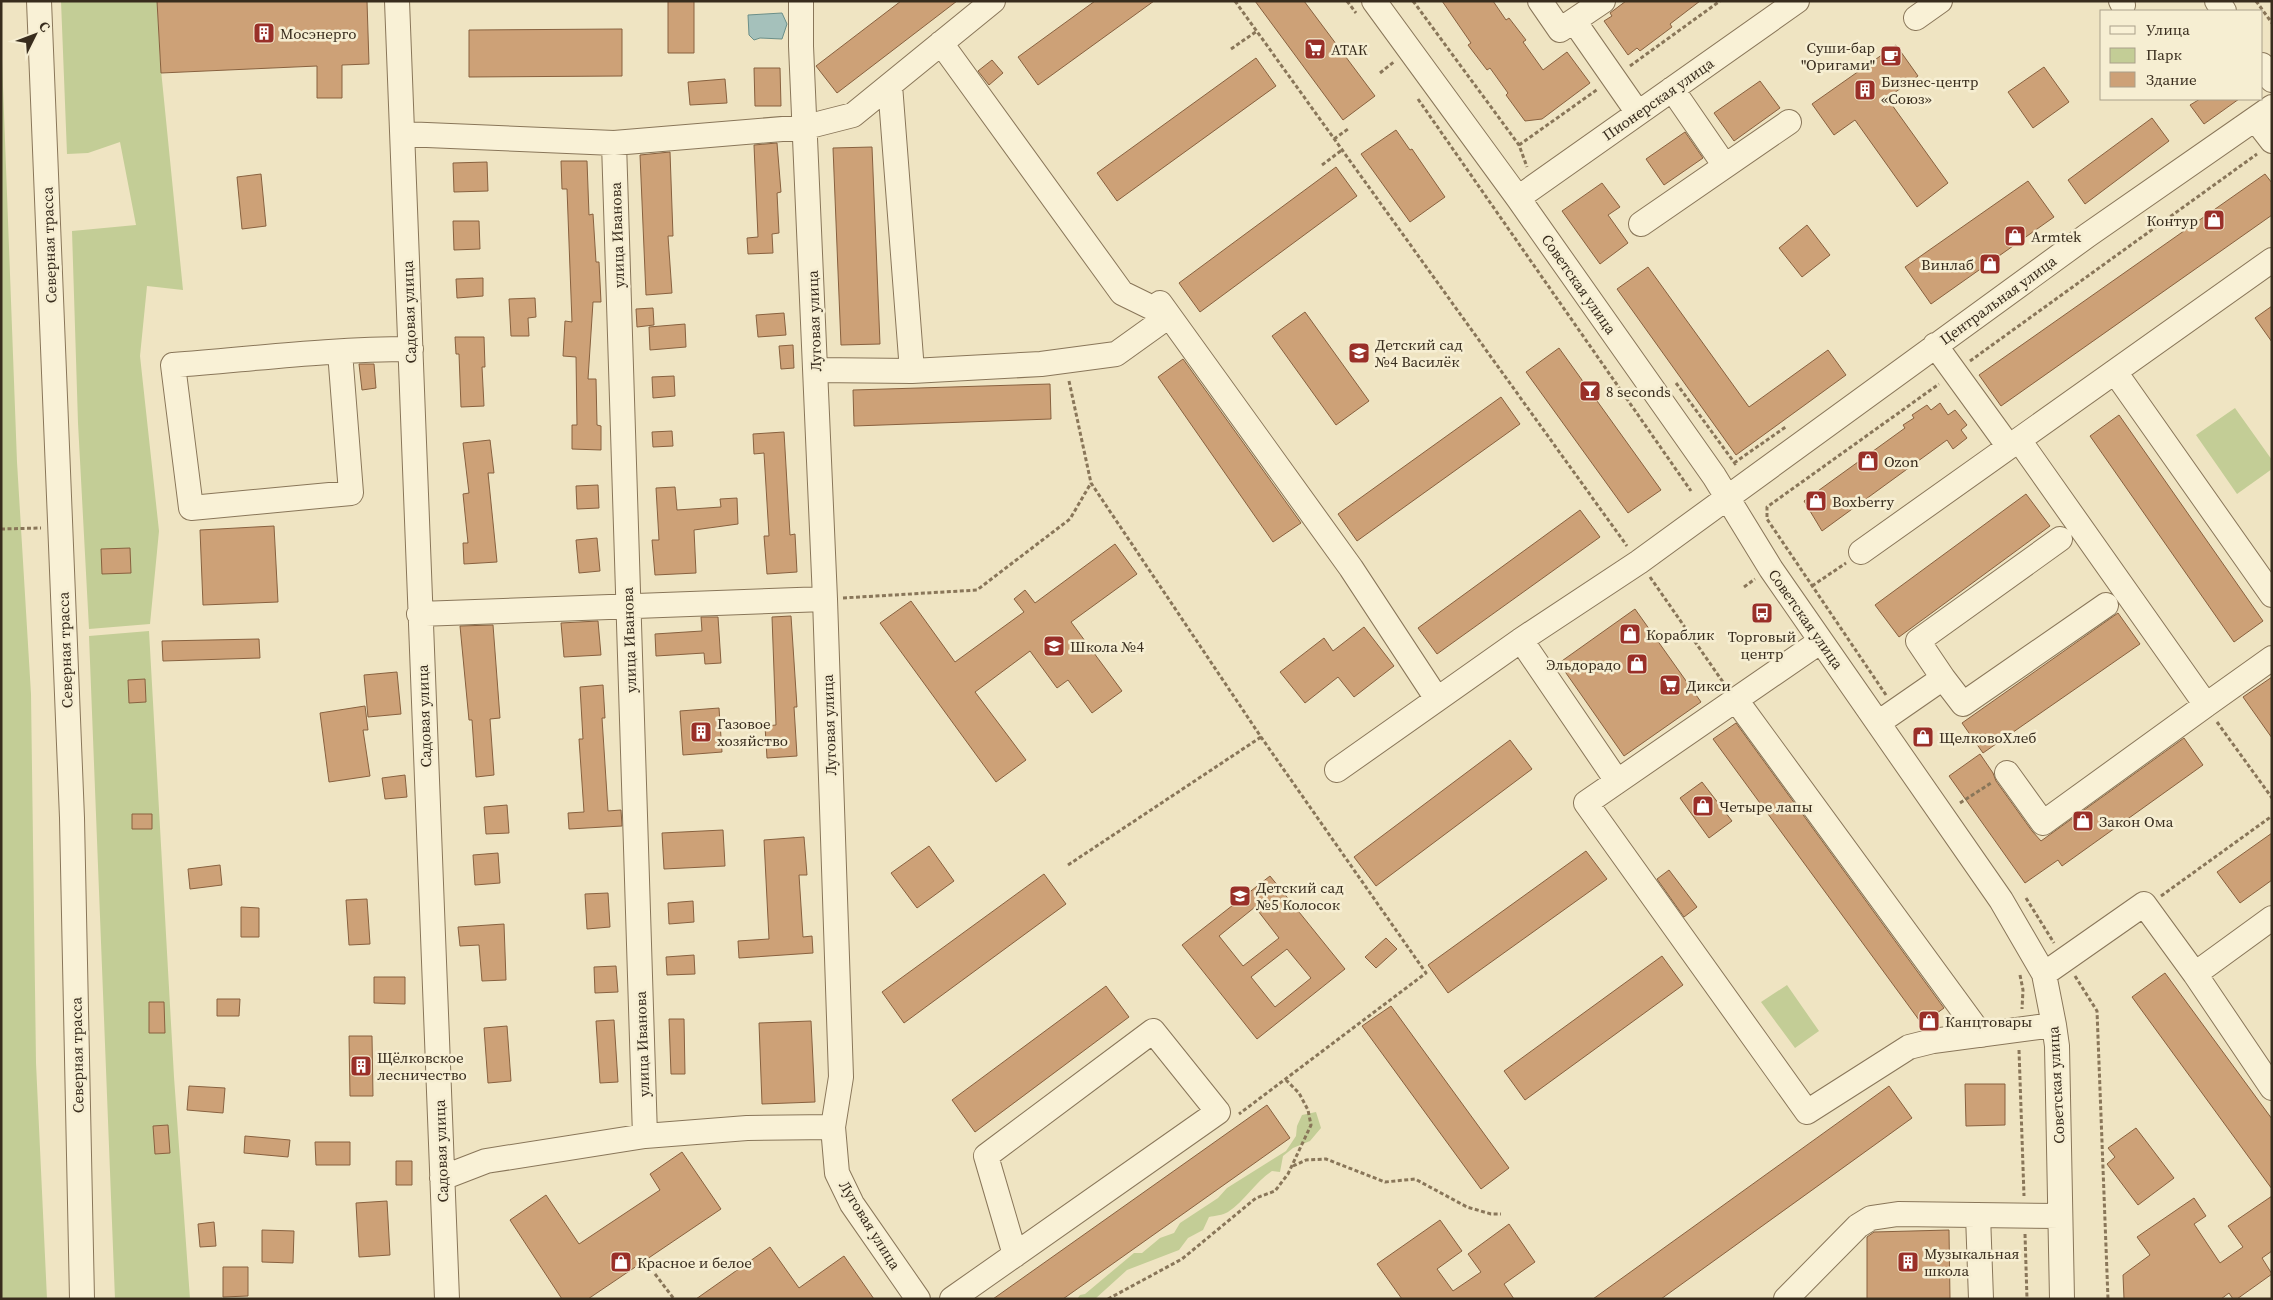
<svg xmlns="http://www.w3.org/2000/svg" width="2273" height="1300" viewBox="0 0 2273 1300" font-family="'Source Serif 4',serif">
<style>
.green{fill:#c3cd96}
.water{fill:#a5c1bb;stroke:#6b8f89}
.building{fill:#cda177;stroke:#88613f;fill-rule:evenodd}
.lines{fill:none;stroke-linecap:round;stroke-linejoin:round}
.minor-casing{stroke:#897659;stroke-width:26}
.path{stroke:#897659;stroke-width:3;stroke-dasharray:4 2.5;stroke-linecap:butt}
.minor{stroke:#f9f1d6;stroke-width:24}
.labels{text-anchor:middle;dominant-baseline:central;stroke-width:5;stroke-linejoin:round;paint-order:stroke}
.poi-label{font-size:15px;fill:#382c1d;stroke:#f6eed2;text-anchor:start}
.street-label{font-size:15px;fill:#382c1d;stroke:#f6eed2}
</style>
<rect width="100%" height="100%" fill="#efe4c2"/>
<path class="green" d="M61 1H157L160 60 183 290 147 286 140 356 159 531 150 624 89 629 78 423 72 231 136 225 120 142 88 153 67 154Z
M1 33 17 462 31 694 36 1063 47 1299H1Z
M2235 408 2272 460V469L2237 494 2196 435Z
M149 631 174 1077 190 1299H115L89 636Z
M1787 985 1819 1031 1795 1048 1761 1002Z
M1316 1112 1321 1128 1310 1141 1293 1148 1283 1156 1280 1172 1272 1171C1255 1182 1245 1201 1228 1212 1223 1215 1214 1216 1209 1217L1203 1230 1188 1238 1179 1250 1127 1270 1095 1299H1077L1080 1295 1085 1294 1134 1253H1142L1160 1238 1174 1233 1180 1223 1218 1198 1227 1188 1286 1151 1296 1136 1297 1126 1302 1115Z"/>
<path class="water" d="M782 13 787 24 782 39 760 38 754 40 749 35 748 15Z"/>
<path class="building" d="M157 1H367L369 64 342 65V98H317V66L161 73Z
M668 1H694V53H668Z
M901 1H957L837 93 816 66Z
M1095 1H1154L1038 85 1018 57Z
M1255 1H1304L1375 96 1343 120Z
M1442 1H1493L1506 20 1509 18 1526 40 1523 42 1543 70 1567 52 1590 83 1542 119 1525 121 1506 95 1508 93 1490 68 1487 70 1468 45 1471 43Z
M1626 1H1700L1670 24 1672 27 1640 51 1637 48 1628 55 1604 21 1612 16 1610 13Z
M622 29V76L469 77V30Z
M1896 45 1918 76 1887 98 1948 183 1917 207 1855 120 1834 135 1812 104Z
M1256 58 1276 86 1117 201 1097 173Z
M992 60 1003 73 989 85 978 71Z
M2044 67 2069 102 2033 128 2008 92Z
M754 68H780L781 106H755Z
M725 79 727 103 690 105 688 82Z
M1760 81 1780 108 1734 141 1714 113Z
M2200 99H2239L2204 124 2190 105Z
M2152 118 2169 141 2085 204 2068 180Z
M1396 130 1410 150 1412 149 1445 197 1410 222 1361 154Z
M1685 132 1703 158 1664 185 1646 159Z
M777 143 781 192 777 193 779 233 772 234 773 253 748 254 747 238 758 237 754 145Z
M872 147 880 344 841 345 833 148Z
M670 152 673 236H668L672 293 646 295 640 155Z
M561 161H587L589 215 593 214 596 262H599L601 302H593L588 379H596L597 425 601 426V450L572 449V425H577L576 357 563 356 565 321 572 322 567 189H562Z
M487 162 488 191 454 192 453 163Z
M1336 167 1357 196 1200 312 1179 283Z
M261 174 266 226 242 229 237 177Z
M2265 174 2272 183V215L2001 406 1979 375Z
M2028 181 2054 217 1931 304 1905 267Z
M1602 183 1620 207 1608 215 1628 243 1600 264 1562 211Z
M453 221H479L480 249 454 250Z
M1807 225 1830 255 1802 277 1779 248Z
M1648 267 1749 407 1828 350 1846 375 1736 455 1617 289Z
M483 278V296L457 298 456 279Z
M535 298 536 317 528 318 529 336H511L509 299Z
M2272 306V342L2255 318Z
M653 308 654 325 637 327 636 309Z
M1305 312 1369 401 1336 425 1272 336Z
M784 313 786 335 758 337 756 315Z
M685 324 686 347 650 350 649 327Z
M455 337H484L485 367H482L484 406 461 407 459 354H456Z
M793 345 794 368 781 369 779 346Z
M1559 348 1661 490 1628 513 1526 372Z
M1183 359 1301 523 1273 542 1158 377Z
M359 364H374L376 388 362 390Z
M674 376 675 396 653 398 652 377Z
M1050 384 1051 419 854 426 853 390Z
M1501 397 1520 424 1357 541 1338 514Z
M1940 403 1948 415 1955 410 1967 425 1961 430 1967 438 1953 449 1947 440 1822 531 1804 501 1905 428 1903 425 1914 418 1912 415 1927 405 1931 410Z
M2119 415 2263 621 2234 642 2090 436Z
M672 431 673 446 653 447 652 432Z
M784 432 790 535 795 534 797 572 767 574 764 536H769L764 453 754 454 753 434Z
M490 440 494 473H488L497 562 464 564 463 543H468L463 494 469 493 463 443Z
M598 485 599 508 577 509 576 486Z
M675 487 677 510 721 507 720 499 737 498 738 524 694 530 696 573 655 575 652 540H659L656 488Z
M2026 494 2050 526 1899 637 1875 605Z
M1580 510 1600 537 1437 654 1418 628Z
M274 526 278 602 203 605 200 530Z
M597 538 600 571 579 573 576 540Z
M1115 544 1137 574 1071 622 1122 691 1092 713 1068 680 1057 688 1030 651 975 692 1026 760 996 782 880 623 911 601 955 662 1024 612 1014 599 1025 590 1035 603Z
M130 548 131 573 102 574 101 549Z
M1635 609 1701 702 1624 756 1559 663Z
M2118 613 2140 644 1983 753 1962 723Z
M791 616 797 707H794L797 756 767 758 765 726 776 725 772 617Z
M701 617H718L721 663 705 664 704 653 656 656 655 634 702 631Z
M598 621 601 655 564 657 561 623Z
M493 625 500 718 490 719 494 775 476 777 472 720H469L460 626Z
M1364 627 1394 666 1354 697 1338 677 1305 703 1280 672 1324 638 1333 651Z
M259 639 260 658 163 661 162 641Z
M397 672 401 714 368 717 364 675Z
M2272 677V738L2243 697Z
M145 679 146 702 129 703 128 680Z
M603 685 605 718H602L608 811 621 810 622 826 569 829 568 813 584 812 579 739H583L580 687Z
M365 706 368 730H363L370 776 329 782 320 713Z
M719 708 722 752 683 755 680 711Z
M1736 723 1944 1008 1922 1024 1713 739Z
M2184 738 2203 765 2062 866 2058 860 2025 883 1949 776 1980 754 1993 773 1996 781 2032 831 2041 841Z
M1510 740 1532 769 1376 886 1354 857Z
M405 775 407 797 385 799 382 778Z
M1702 782 1732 821 1709 838 1680 798Z
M507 805 509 833 486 834 484 807Z
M132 814H152V829H132Z
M723 830 725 866 664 869 662 833Z
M2272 833V880L2240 903 2217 872Z
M804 837 807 875H799L803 937 812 936 813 953 739 958 738 941 769 939 764 840Z
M929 846 954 881 917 908 891 873Z
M1586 851 1607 879 1448 993 1428 965Z
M498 853 500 883 475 885 473 855Z
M220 865 222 885 190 889 188 869Z
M1669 870 1697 907 1684 917 1657 879Z
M1044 874 1066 904 904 1023 882 992Z
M1270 876 1345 969 1257 1039 1182 945ZM1255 907 1279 938 1243 966 1219 936ZM1287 949 1311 978 1275 1007 1251 977Z
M608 893 610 927 587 929 585 894Z
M367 899 370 944 349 945 346 900Z
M693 901 694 922 669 924 668 903Z
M241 907 259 908V937H241Z
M504 924 506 980 482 981 479 945 460 946 458 927Z
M1386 938 1397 949 1376 968 1365 957Z
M694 955 695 974 667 975 666 957Z
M1662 956 1683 985 1525 1100 1504 1071Z
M616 966 618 992 595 993 594 967Z
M2165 973 2272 1119V1189L2132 997Z
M374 977H405V1004L374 1003Z
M1106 986 1129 1017 975 1132 952 1100Z
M217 999H240L239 1016H217Z
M149 1002H164L165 1033H149Z
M1391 1006 1509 1168 1481 1189 1362 1026Z
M669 1019H684L685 1074H671Z
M614 1020 618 1082 600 1083 596 1021Z
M811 1021 815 1102 762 1104 759 1023Z
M507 1026 511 1081 488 1083 484 1028Z
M349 1036H372L373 1096H350Z
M1965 1084H2005V1125L1966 1126Z
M189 1086 225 1088 223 1113 187 1110Z
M1889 1086 1912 1118 1661 1299H1593Z
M1267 1105 1290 1138 1063 1299H993Z
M168 1125 170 1153 155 1154 153 1126Z
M2136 1128 2174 1178 2138 1205 2107 1164 2115 1157 2108 1148Z
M245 1136 290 1140 288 1157 244 1153Z
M315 1142H350V1165H316Z
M682 1152 721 1209 588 1299H562L510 1220 546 1195 579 1244 660 1190 650 1174Z
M396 1161H412V1185H396Z
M2272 1196V1251L2262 1258 2272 1274 2237 1299H2233L2229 1293 2221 1299H2124L2123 1275 2150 1255 2137 1237 2194 1198 2206 1216 2194 1224 2220 1263 2243 1247 2228 1226Z
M387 1201 390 1255 359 1257 356 1203Z
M1440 1220 1462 1251 1437 1269 1453 1291 1481 1272 1468 1254 1509 1224 1535 1262 1504 1284 1514 1299H1402L1377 1264Z
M214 1222 216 1246 200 1247 198 1224Z
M262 1230 294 1231 293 1263 262 1262Z
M1949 1230 1950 1299H1867V1237L1874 1232Z
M770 1247 799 1288 844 1256 874 1299H696Z
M223 1267H248V1296L223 1297Z"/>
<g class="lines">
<g class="minor-casing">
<path id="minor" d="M39 1 72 818 82 1299
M397 1 447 1299
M801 1V46L825 599 841 1077 833 1127 837 1173 852 1204 918 1299
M1374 1 1518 198 1714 476 1771 569 2001 900 2044 974 2054 1025 2057 1046 2062 1299
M1540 1 1560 30 1603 1
M2121 1 2123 5
M2217 1 2224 11
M1916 18 1940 1
M1574 21 1638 113
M2262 65 2272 80
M890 85 912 371
M1672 89 1725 166
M2255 119 2272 141
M403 134 614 143 806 127 853 115 993 1
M614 143 645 1136
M1518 198 1797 1
M1641 224 1789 122
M1160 303 1351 568 1437 699
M1935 345 2009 447
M340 352 351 493 191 508 173 365C252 359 331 349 411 349
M816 370 912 371 1041 364 1116 354 1169 316 1122 293 941 43
M2115 372 2272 595
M2019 440 2206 705 2272 658
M1861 552 2272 260
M419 614 825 599
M1521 640 1617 781
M1821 641 1586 803 1807 1112 1909 1047 1933 1041 2054 1025
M1943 678 1918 641 2060 539
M1736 700 1981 1035
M1878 723 1943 678 1963 704 2106 605
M1337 770 1521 640 1639 562 2088 235 2272 107
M2007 773 2043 823 2206 705
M2044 974 2144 904 2195 974 2272 1088
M2195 974 2272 918
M442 1178 486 1161 645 1136 747 1128 833 1127
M1978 1215 1981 1299
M952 1299 1218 1112 1153 1031 986 1156 1015 1255
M1786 1299 1858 1226 1871 1218 1898 1214 2060 1216"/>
</g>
<path class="path" d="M1235 1 1627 546
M1347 1 1356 13
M1413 1 1519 145 1527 167
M2256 1 2272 23
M1231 49 1257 31
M1630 66 1720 1
M1380 73 1395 61
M1418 99 1691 491
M1334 139 1348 129
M1519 145 1598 89
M1322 165 1342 150
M1970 361 2257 154
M1069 381 1091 483 1261 737 1426 973 1239 1114
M1676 383 1736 465
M1734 463 1787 426
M1 529 41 528
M1650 577 1725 685
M1812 586 1846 563
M1744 587 1755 579
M843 598 977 590 1070 519 1091 483
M1886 695 1767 519V507L1939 384
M2217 722 2272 798
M1960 803 1991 783
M1068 865 1261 737
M2161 896 2272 816
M2026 898 2054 943
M2020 975 2023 990 2022 1009
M2075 976 2097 1011 2108 1299
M2019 1050 2024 1196
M1293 1166 1306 1160 1326 1159 1385 1182 1415 1179 1467 1207 1491 1214H1501
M2025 1234 2027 1299
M655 1274 674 1299
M1108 1299 1182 1259 1256 1198 1275 1191 1288 1174 1311 1125 1308 1110 1299 1093 1285 1079"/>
<use href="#minor" class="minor"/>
</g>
<defs>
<g id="building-square" transform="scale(1.125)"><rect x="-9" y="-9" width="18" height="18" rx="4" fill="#992f28" stroke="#f6eed2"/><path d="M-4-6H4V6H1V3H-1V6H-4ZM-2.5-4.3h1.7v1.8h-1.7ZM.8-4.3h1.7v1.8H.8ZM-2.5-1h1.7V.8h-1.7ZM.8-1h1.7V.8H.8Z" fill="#fff"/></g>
<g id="supermarket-square" transform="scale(1.125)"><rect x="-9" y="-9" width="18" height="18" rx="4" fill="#992f28" stroke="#f6eed2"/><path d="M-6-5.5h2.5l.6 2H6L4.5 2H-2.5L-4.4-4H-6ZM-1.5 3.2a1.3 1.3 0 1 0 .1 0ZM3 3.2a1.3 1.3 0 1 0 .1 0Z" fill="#fff"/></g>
<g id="cafe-square" transform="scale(1.125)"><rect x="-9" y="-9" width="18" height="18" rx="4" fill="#992f28" stroke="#f6eed2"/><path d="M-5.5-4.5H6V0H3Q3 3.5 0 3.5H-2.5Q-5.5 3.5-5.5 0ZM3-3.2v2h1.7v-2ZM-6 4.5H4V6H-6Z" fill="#fff"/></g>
<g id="shop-square" transform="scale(1.125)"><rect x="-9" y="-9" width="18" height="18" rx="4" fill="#992f28" stroke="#f6eed2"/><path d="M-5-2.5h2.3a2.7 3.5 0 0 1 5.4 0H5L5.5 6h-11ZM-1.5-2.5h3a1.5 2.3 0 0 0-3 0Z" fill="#fff"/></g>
<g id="school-square" transform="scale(1.125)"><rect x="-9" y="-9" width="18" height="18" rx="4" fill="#992f28" stroke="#f6eed2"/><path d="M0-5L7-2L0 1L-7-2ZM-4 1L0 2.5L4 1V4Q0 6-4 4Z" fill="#fff"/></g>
<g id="bar-square" transform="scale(1.125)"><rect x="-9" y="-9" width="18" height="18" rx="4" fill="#992f28" stroke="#f6eed2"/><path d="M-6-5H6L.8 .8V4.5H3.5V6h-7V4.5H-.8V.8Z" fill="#fff"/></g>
<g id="bus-square" transform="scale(1.125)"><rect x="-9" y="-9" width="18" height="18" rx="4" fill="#992f28" stroke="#f6eed2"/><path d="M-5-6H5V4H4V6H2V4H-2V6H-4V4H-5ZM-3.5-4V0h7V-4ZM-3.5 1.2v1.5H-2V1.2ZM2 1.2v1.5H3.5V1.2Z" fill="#fff"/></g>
</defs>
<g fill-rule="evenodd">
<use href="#building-square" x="264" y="33"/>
<use href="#supermarket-square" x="1315" y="49"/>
<use href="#cafe-square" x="1891" y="56"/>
<use href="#building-square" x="1865" y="90"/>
<use href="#shop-square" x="2214" y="220"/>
<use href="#shop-square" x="2015" y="236"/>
<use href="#shop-square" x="1990" y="264"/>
<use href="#school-square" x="1359" y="353"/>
<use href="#bar-square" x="1590" y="391"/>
<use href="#shop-square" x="1868" y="461"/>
<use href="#shop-square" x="1816" y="501"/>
<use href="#bus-square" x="1762" y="613"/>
<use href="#shop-square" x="1630" y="634"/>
<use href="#school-square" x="1054" y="646"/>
<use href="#shop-square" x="1637" y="664"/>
<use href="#supermarket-square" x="1670" y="685"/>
<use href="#building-square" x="701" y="732"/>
<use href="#shop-square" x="1923" y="737"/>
<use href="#shop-square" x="1703" y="806"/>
<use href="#shop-square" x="2083" y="821"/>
<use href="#school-square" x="1240" y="896"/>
<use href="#shop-square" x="1929" y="1021"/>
<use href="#building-square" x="361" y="1066"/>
<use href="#shop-square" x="621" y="1262"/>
<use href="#building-square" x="1908" y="1262"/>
</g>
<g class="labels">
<g class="poi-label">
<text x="280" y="33">Мосэнерго</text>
<text x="1875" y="47" text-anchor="end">Суши-бар<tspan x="1875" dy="17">"Оригами"</tspan></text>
<text x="1331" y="49">АТАК</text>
<text x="1881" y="81">Бизнес-центр<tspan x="1881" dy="17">«Союз»</tspan></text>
<text x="2198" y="220" text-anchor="end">Контур</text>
<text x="2031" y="236">Armtek</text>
<text x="1974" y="264" text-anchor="end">Винлаб</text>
<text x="1375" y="344">Детский сад<tspan x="1375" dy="17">№4 Василёк</tspan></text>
<text x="1606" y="391">8 seconds</text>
<text x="1884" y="461">Ozon</text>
<text x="1832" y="501">Boxberry</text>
<text x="1646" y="634">Кораблик</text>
<text x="1762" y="636" text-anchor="middle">Торговый<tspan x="1762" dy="17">центр</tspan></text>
<text x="1070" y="646">Школа №4</text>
<text x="1621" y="664" text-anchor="end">Эльдорадо</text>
<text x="1686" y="685">Дикси</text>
<text x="717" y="723">Газовое<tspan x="717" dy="17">хозяйство</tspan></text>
<text x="1939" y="737">ЩелковоХлеб</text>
<text x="1719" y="806">Четыре лапы</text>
<text x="2099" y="821">Закон Ома</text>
<text x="1256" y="887">Детский сад<tspan x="1256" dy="17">№5 Колосок</tspan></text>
<text x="1945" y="1021">Канцтовары</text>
<text x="377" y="1057">Щёлковское<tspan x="377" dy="17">лесничество</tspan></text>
<text x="1924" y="1253">Музыкальная<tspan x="1924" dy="17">школа</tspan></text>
<text x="637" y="1262">Красное и белое</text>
</g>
<g class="street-label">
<text transform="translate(1658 99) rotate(-35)">Пионерская улица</text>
<text transform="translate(617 235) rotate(-92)">улица Иванова</text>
<text transform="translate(49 245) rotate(-92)">Северная трасса</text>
<text transform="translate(1579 284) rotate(55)">Советская улица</text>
<text transform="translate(1998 300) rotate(-36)">Центральная улица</text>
<text transform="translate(409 312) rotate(-92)">Садовая улица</text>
<text transform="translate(814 321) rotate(-92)">Луговая улица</text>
<text transform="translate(1806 619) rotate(55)">Советская улица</text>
<text transform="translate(629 640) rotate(-92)">улица Иванова</text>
<text transform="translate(65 650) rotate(-92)">Северная трасса</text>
<text transform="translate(424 716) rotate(-92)">Садовая улица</text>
<text transform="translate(829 725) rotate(-92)">Луговая улица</text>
<text transform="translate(642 1044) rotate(-92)">улица Иванова</text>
<text transform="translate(77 1055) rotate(-91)">Северная трасса</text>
<text transform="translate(2056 1085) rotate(-93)">Советская улица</text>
<text transform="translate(441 1151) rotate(-92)">Садовая улица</text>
<text transform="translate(870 1225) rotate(58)">Луговая улица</text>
</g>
</g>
<rect width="2273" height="1300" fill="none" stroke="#382c1d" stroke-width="5"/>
<rect x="2100" y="10" width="162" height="90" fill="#f6eed2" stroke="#aaa08a"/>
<rect x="2110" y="26" width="25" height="8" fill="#f9f1d6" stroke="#aaa08a"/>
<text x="2146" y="35" font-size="15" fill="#382c1d">Улица</text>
<rect x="2110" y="48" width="25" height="15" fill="#c3cd96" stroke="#aaa08a"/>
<text x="2146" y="60" font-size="15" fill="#382c1d">Парк</text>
<rect x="2110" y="72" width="25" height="15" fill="#cda177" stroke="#aaa08a"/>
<text x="2146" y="85" font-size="15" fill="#382c1d">Здание</text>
<g transform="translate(35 35) rotate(48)" stroke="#f6eed2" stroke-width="4" paint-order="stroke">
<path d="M0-4L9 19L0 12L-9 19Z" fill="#382c1d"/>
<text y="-8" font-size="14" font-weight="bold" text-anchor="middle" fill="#382c1d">С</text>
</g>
</svg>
